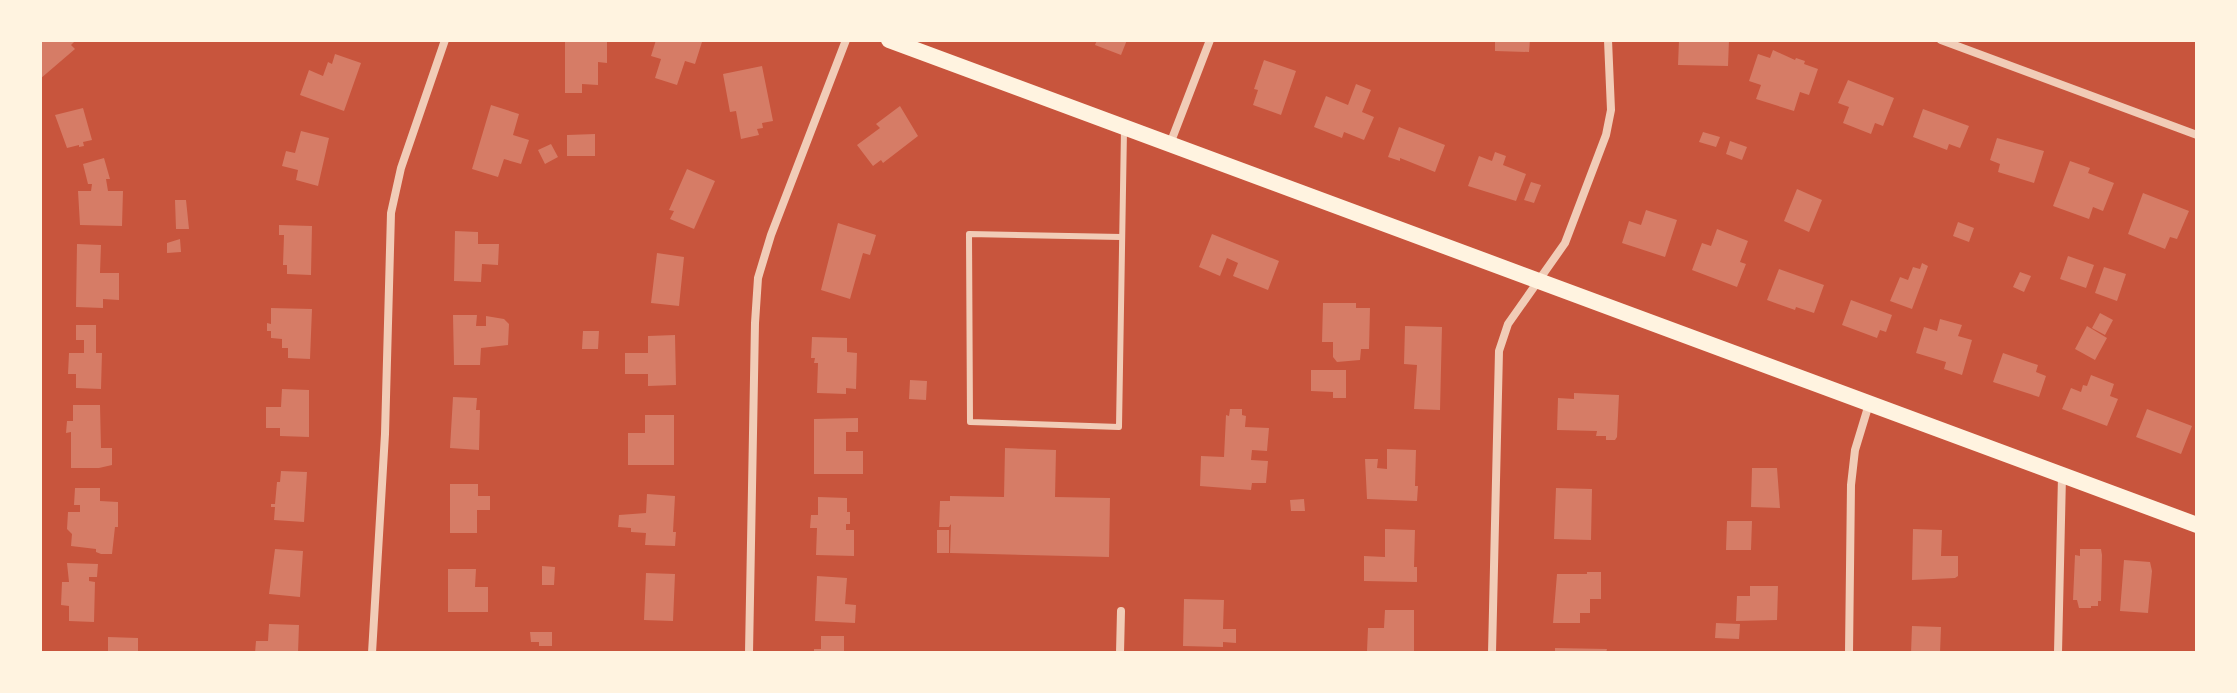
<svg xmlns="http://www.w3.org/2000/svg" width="2237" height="693" viewBox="0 0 2237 693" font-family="'Titillium Web',sans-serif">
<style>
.building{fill:#d67c66}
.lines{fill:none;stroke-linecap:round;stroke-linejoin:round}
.service{stroke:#f1ccb7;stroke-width:6}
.minor{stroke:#f1ccb7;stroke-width:8}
.secondary{stroke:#fff3e0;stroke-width:16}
</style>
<rect width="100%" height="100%" fill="#c8553d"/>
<path class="building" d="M40 40H76L71 45 75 49 40 79Z
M565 40 607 41V63L598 62V85L582 84V93H565Z
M656 40H694L702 42 695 64 685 61 677 85 655 78 661 59 651 56Z
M1097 40H1127L1121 55 1095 45Z
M1495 40H1530L1529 52 1495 51Z
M1679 40H1729L1728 66 1678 65Z
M1773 50 1795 60 1796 58 1805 61 1804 64 1818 69 1809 95 1800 92 1794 111 1756 99 1761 85 1749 81 1758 54 1770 58Z
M335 54 361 63 344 111 300 95 309 70 323 76 328 62 332 64Z
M1264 60 1296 71 1281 115 1253 105 1258 90 1254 89Z
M762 66 773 121 762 123 763 128 757 129 759 135 741 139 736 111 730 112 723 74Z
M1848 80 1894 98 1883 126 1875 123 1871 134 1843 123 1849 107 1838 103Z
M1356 84 1371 90 1362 112 1374 117 1364 140 1344 132 1342 138 1314 127 1326 96 1348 105Z
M491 105 519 114 513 135 529 140 521 164 504 159 498 177 472 169Z
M900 106 918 136 883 163 881 160 873 166 857 145 880 128 876 124Z
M83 108 92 140 83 142 84 146 79 147V145L67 148 55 115Z
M1923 109 1969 126 1960 148 1949 144 1947 150 1913 137Z
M1399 127 1445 145 1435 172 1400 158V161L1388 157Z
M301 131 329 138 318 186 296 180 298 170 282 166 286 151 295 153Z
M1703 132 1720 137 1716 147 1699 142Z
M595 134V156H567V135Z
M1997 138 2044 151 2034 183 1998 172 2000 164 1990 160Z
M1730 141 1747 147 1742 160 1726 154Z
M551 144 558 157 545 164 538 150Z
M1495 152 1506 156 1503 165 1526 174 1516 201 1468 186 1479 156 1492 161Z
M104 158 110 179H106L108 191H123L122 226 80 225 78 191H91L92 184H88L83 164Z
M2070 161 2090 168 2088 173 2114 183 2103 211 2093 207 2089 219 2053 206Z
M687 169 715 181 694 229 670 219 674 211 669 210Z
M1531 182 1541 185 1534 203 1524 200Z
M1797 189 1822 200 1809 232 1784 221Z
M2143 193 2189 211 2177 239 2170 237 2165 249 2128 234Z
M175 200H186L189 229H176Z
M1646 210 1677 220 1665 257 1622 243 1629 221 1641 225Z
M1958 222 1974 228 1969 242 1953 236Z
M838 223 876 235 870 255 863 253 850 299 821 290Z
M279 225 312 226 311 275 287 274V265H283L284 235H279Z
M1717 229 1748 241 1740 262 1746 264 1737 287 1692 270 1702 243 1711 246Z
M455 231 478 232V244H499L498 265 482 264 481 282 454 281Z
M1212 234 1279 261 1268 290 1233 276 1238 263 1227 258 1220 276 1199 267Z
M180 239 181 252 167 253V243Z
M77 244 101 245 100 273H119V300L103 299V308L76 307Z
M657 253 684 257 679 306 651 303Z
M2068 256 2094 265 2086 288 2060 279Z
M1922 263 1928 266 1912 309 1890 301 1900 277 1908 280 1913 267 1920 269Z
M2104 267 2126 274 2117 301 2095 293Z
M1779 269 1824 285 1814 313 1796 307 1795 310 1767 300Z
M2020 272 2031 276 2024 292 2013 287Z
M1851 300 1892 315 1886 332 1880 330 1877 338 1842 325Z
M1323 303H1356V308H1370L1369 349H1361L1360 360 1337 362 1333 357V342H1322Z
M271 308 312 309 310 359 288 358V348H282V339L271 338V331H267V323L271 324Z
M2100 313 2113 320 2105 335 2092 328Z
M453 315H477L476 326H486V316L504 319 509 324 508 345 481 348 480 365H454Z
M1940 319 1962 325 1958 336 1972 340 1962 375 1944 369 1946 362 1916 353 1924 327 1937 331Z
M76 325H96V353H102L101 389 76 388V374H68L69 353H84V340H76Z
M1405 326 1442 327 1440 410 1414 409 1417 365 1404 364Z
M2087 326 2107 338 2095 360 2075 349Z
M583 331H599L598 349H582Z
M675 335 676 385 648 386V374H625V353H648V336Z
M812 337 847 338V352L857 353 856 389 846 388V394L817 393 818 363H814L815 358H811Z
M2003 353 2038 365 2036 372 2046 376 2039 397 1993 382Z
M1311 370H1346V398H1333V392L1311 391Z
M2091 375 2114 384 2110 396 2118 399 2107 426 2062 409 2071 388 2081 392 2083 385 2087 386Z
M910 380 927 381 926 400 909 399Z
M282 389 309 390V437L280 436V428H266V407H281Z
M1574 393 1619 395 1617 437 1615 440H1606V436H1596L1597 431 1557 430 1558 398 1574 399Z
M453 397 477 398 476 410H480L479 450 450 448Z
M73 405H100L101 448H112V465L99 468H71V432L66 433 67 421H73Z
M1230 409H1242V415L1246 416 1245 427 1269 428 1267 451 1252 450 1251 460 1268 461 1266 483H1252L1251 490 1200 486 1201 456 1224 457 1226 415 1229 416Z
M2147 409 2192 426 2181 454 2136 437Z
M645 415H674V465H628V433H645Z
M858 418V432H846V451H863V474H814V419Z
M1005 448 1056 450 1055 497 1110 498 1109 557 950 553 951 524 949 527H939L940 501H950V496L1004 497Z
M1387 449 1416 450 1415 486H1418L1417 501 1367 499 1365 459H1378L1377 468 1387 469Z
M1752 468H1777L1780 508 1751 507Z
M281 471 307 472 304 522 274 520 275 507H271V504H275L277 482H280Z
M450 484H478V496H490V510H477V533H450Z
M75 488H100V501L118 502V527H115L112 554H101L96 552V549L71 546 72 534 67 529 68 512H80V505H74Z
M1556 488 1592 489 1591 540 1554 539Z
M647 494 675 496 673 532H676L675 546 645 545 646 533 631 532V528L618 527 619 515 646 513Z
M818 497 847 498V512H850V524H846V530H854V556L816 555 817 528H810L811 515H818Z
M1304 499 1305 511H1291L1290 500Z
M1727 521H1752L1751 550H1726Z
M1385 529 1415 530 1414 567H1417V582L1364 581V556L1385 557Z
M1913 529 1942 530 1941 556H1958V576L1955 578 1912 580Z
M937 530H949V553H937Z
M275 549 303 551 300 597 269 594Z
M2080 549H2101L2102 555 2101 601H2098V606H2091V608H2079L2077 600H2073L2075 555 2080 556Z
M2124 560 2150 562 2152 571 2148 613 2120 611Z
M67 563 98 564 97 577H89V581L95 582 94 622 69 621V606L61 605 62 582H69Z
M542 566 555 567 554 585H542Z
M448 569H476L475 587H488V612H448Z
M1587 572H1601V599H1590V613H1580V623H1553L1557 574H1587Z
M646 573 675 574 673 621 644 620Z
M817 576 847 578 845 604 856 605 855 623 815 621Z
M1750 586H1778L1777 620 1736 621 1737 596H1750Z
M1184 599 1224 600 1223 629H1236V643L1223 642V647L1183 646Z
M1385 610H1414V652L1367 651 1368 628H1384Z
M1716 623 1740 624 1739 639 1715 638Z
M269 624 299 625 298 653H255L256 641H268Z
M1912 626 1941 627 1940 653H1911Z
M530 632H552V646H539V642H531Z
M821 636H844V653H814V649H821Z
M108 637 138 638V653H108Z
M1555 648 1607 649 1606 653H1555Z"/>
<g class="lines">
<path class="service" d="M1121 237 969 234 970 422 1119 427 1124 130"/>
<path class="minor" d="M1941 40 2197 135
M1170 144 1210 40
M372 653 385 434 391 213 401 168 445 40
M749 653 755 323 758 278 771 235 846 40
M1120 653 1121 611
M1492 653 1499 351 1508 324 1565 243 1606 135 1611 110 1608 40
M1849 653 1851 485 1855 450 1869 404
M2058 653 2062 476"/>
<path class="secondary" d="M889 40 2197 525"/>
</g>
<rect width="2237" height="693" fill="none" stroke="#fff3e0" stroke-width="84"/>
</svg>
